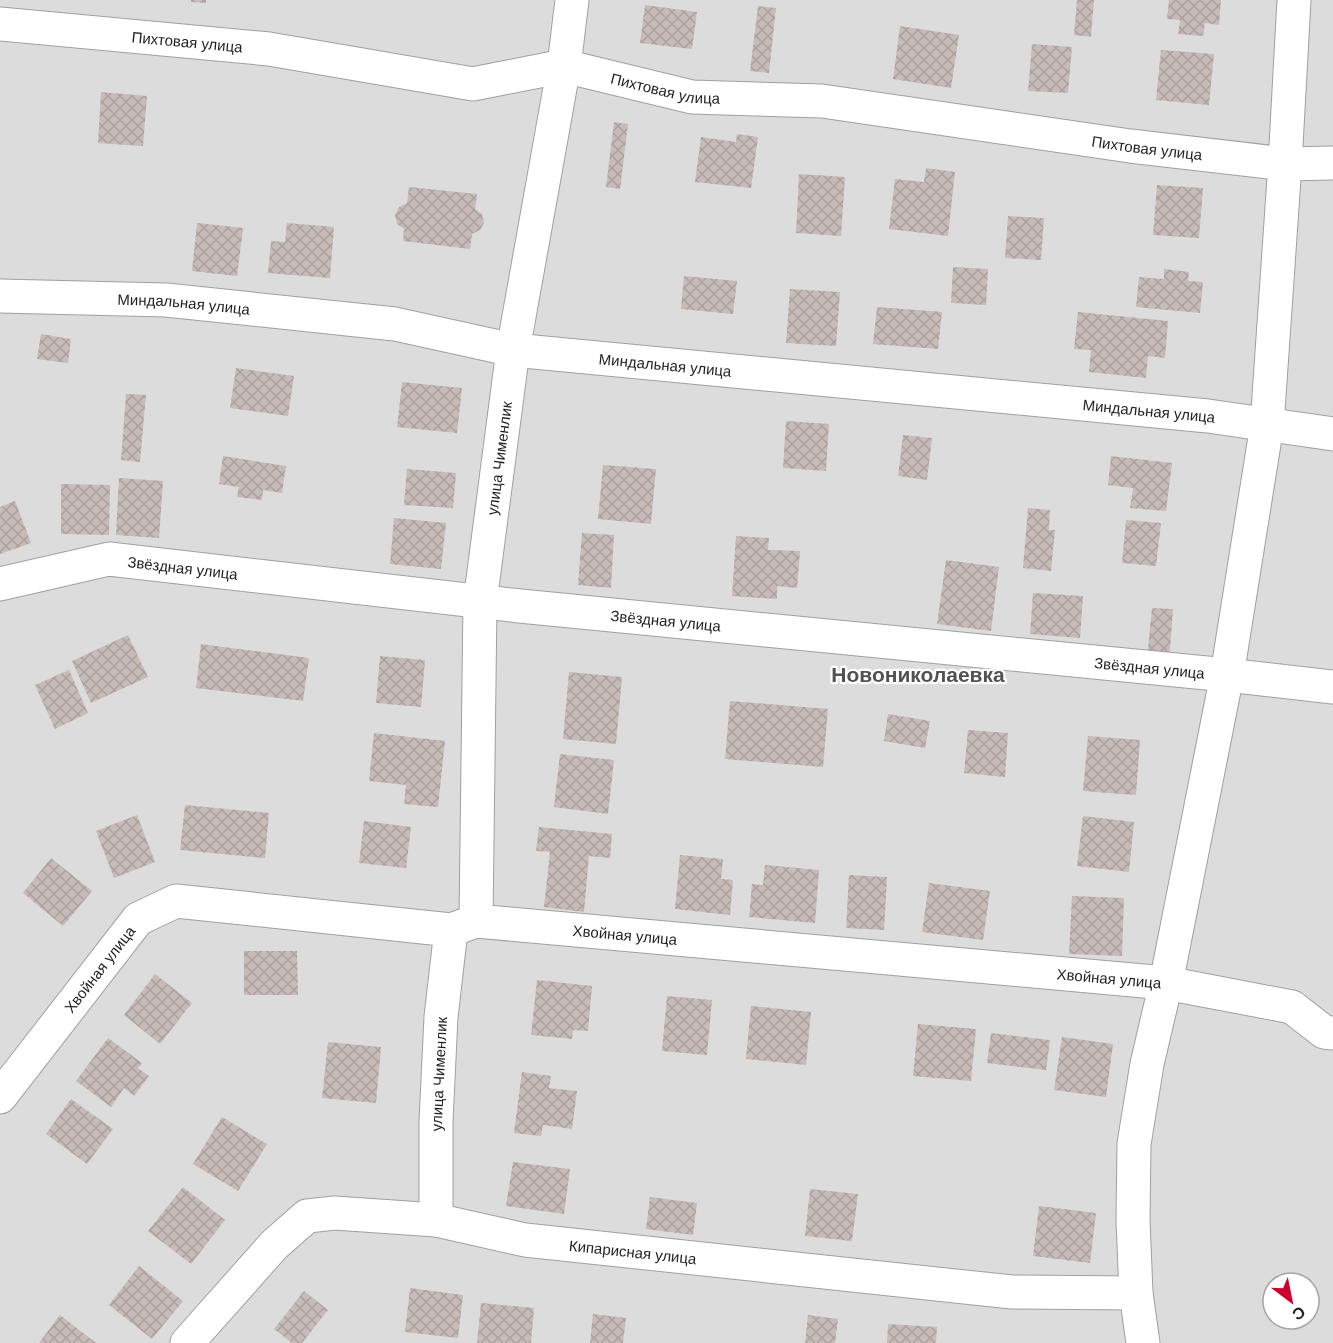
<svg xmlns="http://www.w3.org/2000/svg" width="1333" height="1343" viewBox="0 0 1333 1343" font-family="Arial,sans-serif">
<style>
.residential{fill:#dddcdc;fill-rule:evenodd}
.building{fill:url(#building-cross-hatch)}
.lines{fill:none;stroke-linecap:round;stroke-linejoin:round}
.minor-casing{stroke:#a0a0a0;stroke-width:35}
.minor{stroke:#fff;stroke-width:33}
.labels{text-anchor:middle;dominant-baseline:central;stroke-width:4.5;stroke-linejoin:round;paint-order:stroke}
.street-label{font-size:15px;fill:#1f1f1f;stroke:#fff}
.district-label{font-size:21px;font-weight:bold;fill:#525252;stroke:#fff}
</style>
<defs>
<pattern id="building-cross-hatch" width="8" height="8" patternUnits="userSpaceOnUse" patternTransform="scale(1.5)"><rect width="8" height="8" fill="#c7bbb8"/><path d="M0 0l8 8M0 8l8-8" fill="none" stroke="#aaa09e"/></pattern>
</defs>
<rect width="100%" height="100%" fill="#f0eae5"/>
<path class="residential" d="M0 0H1333V1343H0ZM1273 1283H1309V1319H1273Z"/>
<path class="building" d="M191 0H206V3L191 2Z
M1077 0H1094L1091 37 1074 35Z
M1169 0H1221L1219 25 1205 23 1203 36 1178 34 1180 20 1167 19Z
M645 5 697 12 692 49 640 43Z
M758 6 776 8 769 73 750 71Z
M900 26 959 35 951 88 893 79Z
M1032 44 1072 47 1068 93 1028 91Z
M1161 50 1214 54 1209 105 1156 100Z
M101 92 147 96 143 146 98 143Z
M614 122 628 124 620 189 606 187Z
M737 134 758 137 751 188 695 182 701 137 736 142Z
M926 168 955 172 948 236 889 229 895 179 924 182Z
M799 174 845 177 841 236 796 233Z
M1157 185 1203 188 1199 238 1153 235Z
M409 187 477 194 475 209 482 214 484 223 480 230 472 234 470 249 403 241 404 229 397 224 395 215 399 207 407 203Z
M1008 216 1044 218 1041 260 1005 258Z
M197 223 243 228 237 276 192 271Z
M287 223 334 227 330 278 268 273 271 241 285 242Z
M953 267 988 269 986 305 951 303Z
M1164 269 1189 272 1188 281 1203 282 1200 313 1136 307 1139 277 1164 279Z
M684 276 737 281 733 314 681 309Z
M790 289 840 292 836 346 786 343Z
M877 307 942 312 938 349 873 344Z
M1078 312 1168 321 1165 358 1148 356 1146 378 1089 372 1091 350 1074 349Z
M41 334 71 339 68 363 37 359Z
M236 368 294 376 288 416 230 408Z
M402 382 462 388 457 433 397 427Z
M126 394 146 395 140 462 121 460Z
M786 421 829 424 826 471 783 468Z
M903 435 932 438 927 480 898 476Z
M223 456 286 466 282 493 263 490 262 500 237 497 239 487 219 484Z
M1111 456 1172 463 1166 511 1130 508 1133 488 1108 485Z
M603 465 656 469 651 524 598 519Z
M407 469 456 473 453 508 404 505Z
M119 478 163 481 159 538 116 535Z
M61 484 110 485 109 535 61 534Z
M15 501 31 543 0 554V507Z
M1028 508 1050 510 1049 530H1055L1051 571 1023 568Z
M394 518 446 523 441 569 390 564Z
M1126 520 1161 523 1156 566 1122 563Z
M582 533 614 535 611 588 578 585Z
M736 536 769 538 768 550 800 551 797 588 777 586V599L732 596Z
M946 560 999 567 991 631 937 624Z
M1033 593 1083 596 1080 638 1030 634Z
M1152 608 1173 609 1169 661 1147 659Z
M128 635 148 677 91 703 72 661Z
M201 644 309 658 303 701 196 688Z
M380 656 425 660 421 707 376 703Z
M69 670 88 713 55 729 35 685Z
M569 672 622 677 616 744 563 739Z
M730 701 828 709 823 767 725 759Z
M888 714 930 721 925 748 884 741Z
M968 730 1008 733 1005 777 964 773Z
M374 733 445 741 438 807 404 804 406 785 369 781Z
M1088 736 1140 740 1136 795 1083 791Z
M560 754 614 760 608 814 554 807Z
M185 805 269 813 265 858 180 850Z
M137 815 155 862 114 878 96 831Z
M1083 816 1134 822 1129 872 1077 866Z
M364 821 411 827 406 868 359 863Z
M539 827 612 834 610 858 589 856 584 912 544 907 550 852 536 851Z
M680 855 723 859 721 879 733 880 730 915 675 909Z
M51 858 92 891 63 926 23 893Z
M765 865 819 870 815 923 749 917 752 884 763 885Z
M849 875 887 877 884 930 846 928Z
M929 883 990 891 983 940 922 932Z
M1072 896 1124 898 1122 956 1069 954Z
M244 951H297L298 995H244Z
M155 974 192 1003 160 1044 124 1015Z
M537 980 592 986 588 1031 573 1030 572 1039 531 1035Z
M667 996 712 1000 707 1055 662 1051Z
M751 1006 811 1012 806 1065 746 1059Z
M918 1024 976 1029 971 1081 913 1076Z
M991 1033 1050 1040 1046 1070 987 1063Z
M1062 1037 1113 1044 1106 1097 1054 1090Z
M108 1038 142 1063 138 1068 149 1076 134 1096 124 1088 111 1107 76 1081Z
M328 1042 381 1047 376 1103 322 1098Z
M522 1072 551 1076 549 1088 577 1091 572 1129 543 1125 541 1136 514 1133Z
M71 1099 113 1129 87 1164 46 1134Z
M222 1117 267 1144 238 1191 193 1164Z
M513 1162 570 1169 564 1214 506 1206Z
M183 1187 225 1220 191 1264 148 1231Z
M810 1189 858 1194 852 1241 805 1236Z
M650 1197 697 1203 693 1235 646 1229Z
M1039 1206 1096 1213 1090 1263 1033 1256Z
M139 1266 183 1301 152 1339 109 1305Z
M410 1288 463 1295 458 1338 405 1332Z
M304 1291 328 1310 302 1343H292L274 1329Z
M481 1303 534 1308 531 1343H477Z
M593 1314 626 1318 623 1343H590Z
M60 1315 96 1343H39Z
M808 1315 838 1319 835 1343H805Z
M888 1324 937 1327 936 1343H887Z"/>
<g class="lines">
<g class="minor-casing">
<g id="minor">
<path id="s1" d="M0 24 269 49 473 84 564 66 692 97 822 101 1130 146 1285 164 1333 163"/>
<path id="s2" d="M0 296 166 300 395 324 513 350 1208 416 1333 434"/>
<path id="s3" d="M0 584 109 559 520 606 1227 675 1333 687"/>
<path id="s4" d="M476 921 480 602 513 350 564 66 572 0"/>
<path id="s5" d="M0 1097 138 919 176 901 451 930 476 921 1166 983 1292 1007 1324 1032 1333 1033"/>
<path id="s6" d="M436 1220V1121L441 1017 451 930"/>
<path id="s7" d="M187 1343 274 1245 307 1216 335 1213 436 1220 525 1240 1012 1292 1136 1293"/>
<path d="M1143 1343 1136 1293 1133 1220 1134 1144 1147 1064 1166 983 1227 675 1267 425 1285 164 1294 0"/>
</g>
</g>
<use href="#minor" class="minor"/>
</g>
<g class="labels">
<g class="street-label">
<text stroke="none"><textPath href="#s1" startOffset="188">Пихтовая улица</textPath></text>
<text stroke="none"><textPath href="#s1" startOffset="674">Пихтовая улица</textPath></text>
<text stroke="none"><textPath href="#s1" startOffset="1160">Пихтовая улица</textPath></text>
<text stroke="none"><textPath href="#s2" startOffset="184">Миндальная улица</textPath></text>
<text stroke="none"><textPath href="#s2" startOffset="670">Миндальная улица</textPath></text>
<text stroke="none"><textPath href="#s2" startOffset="1156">Миндальная улица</textPath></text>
<text stroke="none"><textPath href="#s4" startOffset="464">улица Чименлик</textPath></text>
<text stroke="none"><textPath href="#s3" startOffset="186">Звёздная улица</textPath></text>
<text stroke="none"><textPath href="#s3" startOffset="672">Звёздная улица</textPath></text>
<text stroke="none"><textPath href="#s3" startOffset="1158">Звёздная улица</textPath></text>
<text stroke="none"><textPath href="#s5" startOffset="720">Хвойная улица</textPath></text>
<text stroke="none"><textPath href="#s5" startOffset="162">Хвойная улица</textPath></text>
<text stroke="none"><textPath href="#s5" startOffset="1206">Хвойная улица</textPath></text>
<text stroke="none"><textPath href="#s6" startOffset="146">улица Чименлик</textPath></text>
<text stroke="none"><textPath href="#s7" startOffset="504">Кипарисная улица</textPath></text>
</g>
<g class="district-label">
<text x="918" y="674">Новониколаевка</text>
</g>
</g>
<g transform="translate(1291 1301) rotate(148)"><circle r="28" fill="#ffffff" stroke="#a5a5a5" stroke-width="1.5"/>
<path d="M0-4.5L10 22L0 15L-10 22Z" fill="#cd012c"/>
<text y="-9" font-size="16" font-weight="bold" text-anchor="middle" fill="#1f1f1f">С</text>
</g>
</svg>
